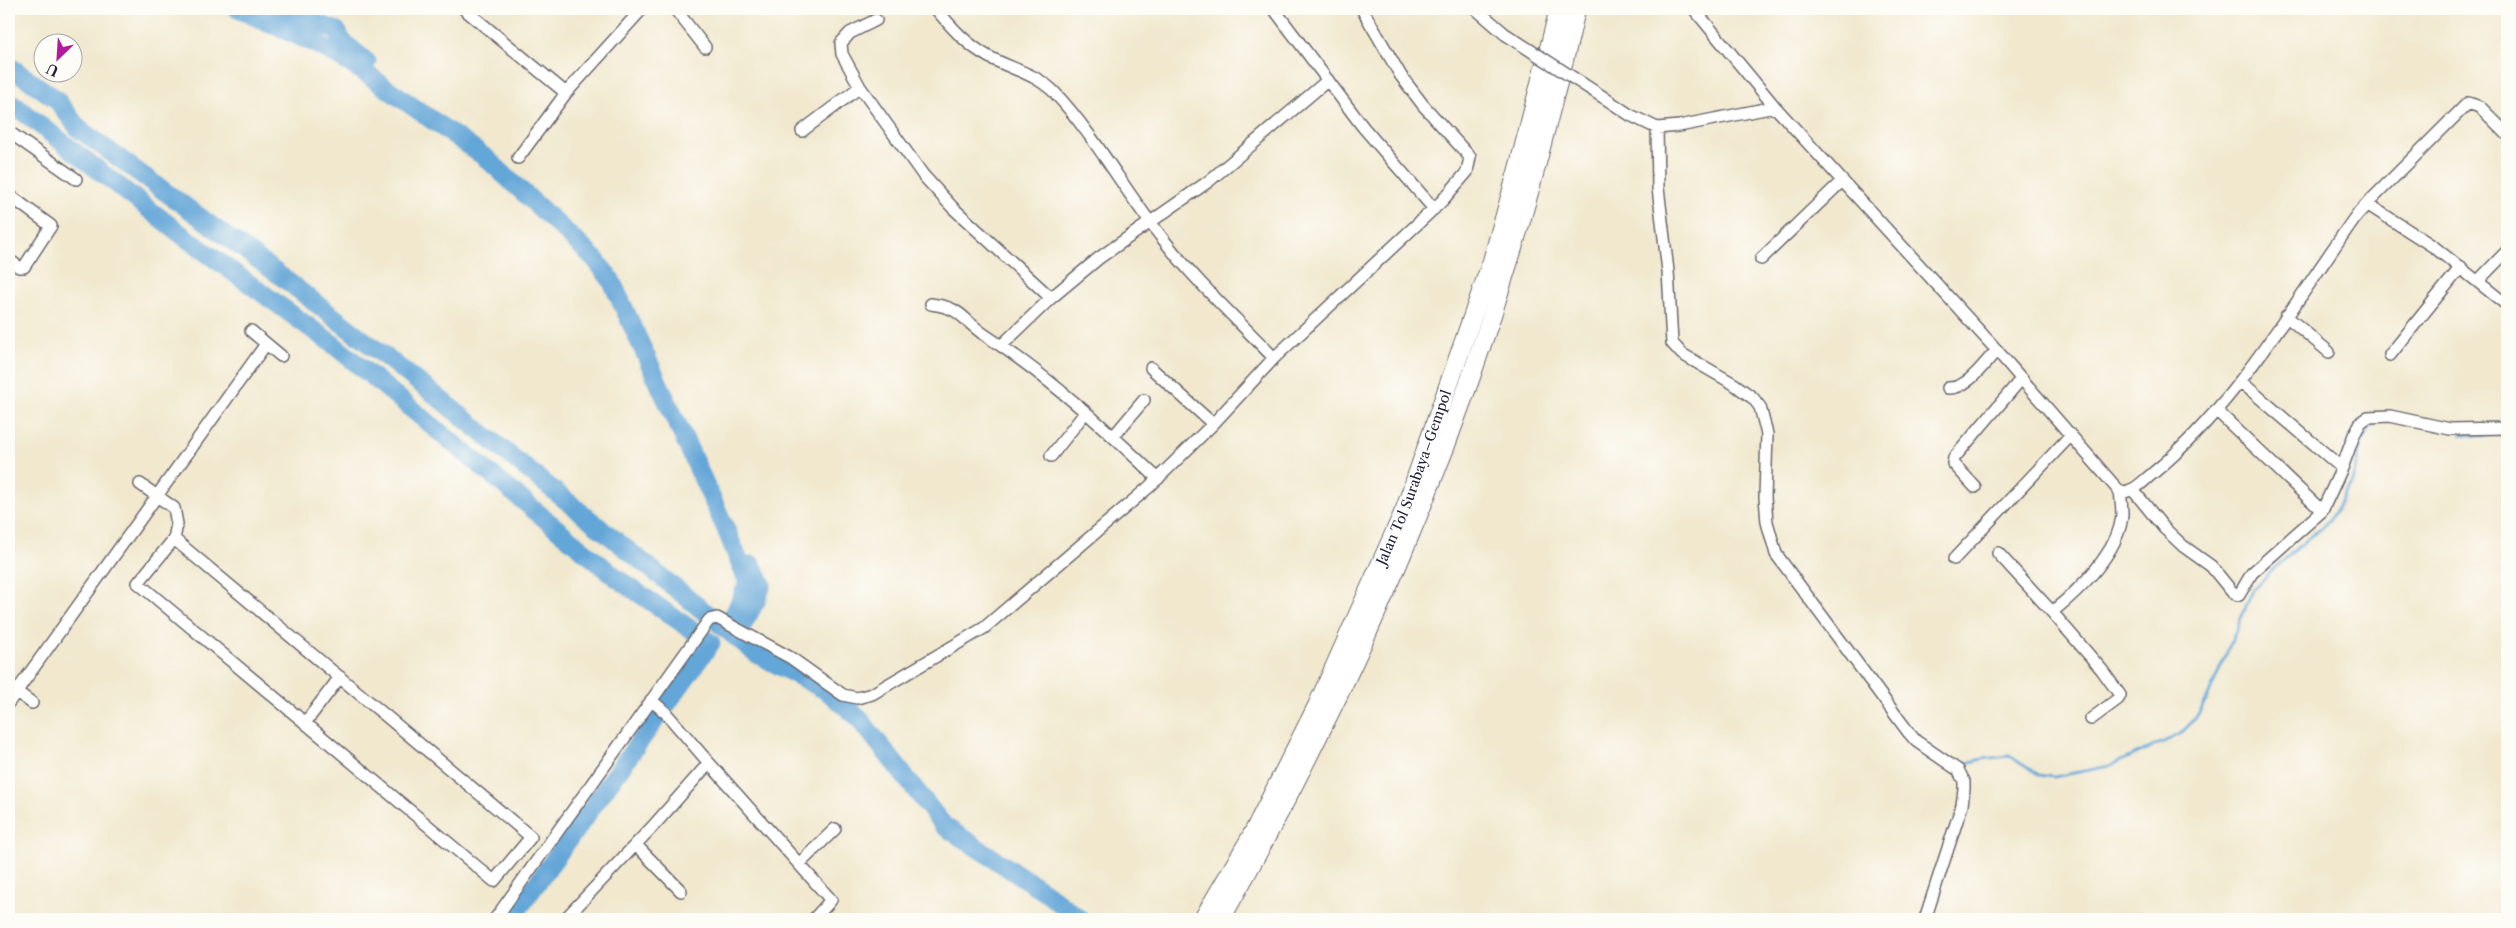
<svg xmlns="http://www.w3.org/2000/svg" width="2516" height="928" viewBox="0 0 2516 928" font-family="'Libre Caslon Text',serif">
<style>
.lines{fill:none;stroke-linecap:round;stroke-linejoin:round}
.stream{stroke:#64a6d8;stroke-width:3}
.river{stroke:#64a6d8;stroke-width:19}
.minor-casing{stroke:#6a676e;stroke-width:14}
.highway-casing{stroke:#6a676e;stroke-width:20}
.minor{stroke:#fff;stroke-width:11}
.highway{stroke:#fff;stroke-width:18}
.minor-bridge-casing{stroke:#6a676e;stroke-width:14;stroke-linecap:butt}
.minor-bridge{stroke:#fff;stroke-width:11}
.labels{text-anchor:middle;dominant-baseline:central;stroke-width:4;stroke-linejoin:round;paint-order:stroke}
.street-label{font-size:14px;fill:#22223b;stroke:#fdfcf7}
</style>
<rect width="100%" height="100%" fill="#fdfcf7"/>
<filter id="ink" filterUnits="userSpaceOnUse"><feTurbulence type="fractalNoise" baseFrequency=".02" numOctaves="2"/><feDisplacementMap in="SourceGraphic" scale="10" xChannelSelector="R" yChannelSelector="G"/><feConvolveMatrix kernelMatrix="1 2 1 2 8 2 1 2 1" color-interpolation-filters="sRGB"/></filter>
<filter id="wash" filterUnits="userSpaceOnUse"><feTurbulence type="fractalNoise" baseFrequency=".0096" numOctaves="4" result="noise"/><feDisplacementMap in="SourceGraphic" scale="20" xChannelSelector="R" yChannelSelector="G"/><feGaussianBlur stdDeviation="1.12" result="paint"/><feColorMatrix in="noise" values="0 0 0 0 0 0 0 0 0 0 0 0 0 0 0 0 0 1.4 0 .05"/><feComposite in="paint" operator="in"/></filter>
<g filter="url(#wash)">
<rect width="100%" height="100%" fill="#f1e8ce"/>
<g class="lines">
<path class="stream" d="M2461 434 2483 436 2504 433 2507 434
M1963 764 1982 759 2009 756 2039 775 2054 777 2109 766 2179 735 2195 719 2207 699 2253 590 2270 572 2330 520 2352 482 2361 445 2369 430 2379 421"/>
<path class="river" d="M238 9 319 45 361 70 486 158 595 259 611 280 725 527 748 583 735 613 723 627 729 631
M278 9 337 31 342 41 367 62
M9 66 56 99 79 129 278 274 435 395 757 654 827 691 858 717 944 826 1045 892 1080 919
M9 101 186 238 334 345 618 579 711 643 511 919
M740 630 757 599 762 584 752 565"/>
</g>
</g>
<g filter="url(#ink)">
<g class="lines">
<g class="minor-casing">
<path id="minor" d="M464 9 566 93 642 9
M675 9 705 47
M936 9C952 28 967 45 989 57 1011 69 1037 74 1055 93 1096 137 1125 192 1163 239 1196 282 1237 319 1274 358
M1274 9 1363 127 1434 209
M1476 9 1505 34
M1694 9 1775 107
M876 20 850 33 841 43 842 54 860 87 923 175 953 208 1051 298
M1603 97 1630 115 1657 128 1679 126 1775 107 1993 346 2120 492C2134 493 2143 481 2152 474 2237 404 2293 304 2356 216L2367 204 2434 247 2507 305
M1657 128 1658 188 1668 271 1672 343 1682 354 1734 384 1753 398 1760 407 1767 434 1765 497 1767 522 1776 554 1909 733 1916 741 1958 770 1964 781V789L1962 805 1925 919
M802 131 860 87
M9 132 76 179
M518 158 566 93
M9 195 51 226 24 267H19L9 260
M2367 204 2468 103 2480 107 2507 134
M1761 259 1842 181
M2478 281 2507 251
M931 304C963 308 961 319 985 335 1048 376 1104 427 1158 479
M2286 316 2329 352
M251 331 281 356
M1002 345 1051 298 1099 258 1209 181 1328 80
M2390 355 2461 267
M1151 368 1213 424
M2240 381 2342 468
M1948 388C1968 389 1984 363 1997 350
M2216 410 2322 511
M1113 437 1144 400
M1051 456 1085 413
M140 484 174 508 177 524 174 539
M1975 487 1953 463 1954 458 2022 378
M2133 490 2164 528 2183 546 2211 566 2233 593 2239 595 2252 573 2322 511 2342 468 2354 435 2361 422 2368 417 2390 416 2450 429 2507 428
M174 539 531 837 494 881 138 583Z
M1998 553 2052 612
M1954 559 2071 435
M9 686 32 703
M9 702 266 344
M2091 719 2118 699 2120 695 2102 670 2052 612C2079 590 2119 552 2122 515 2122 508 2121 499 2120 492
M305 723 340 677
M709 763 831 900 814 919
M636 845 681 891
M800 863 835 829
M495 919 709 620 717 618 791 658 843 695 857 698 872 694 984 628 1149 487 1213 424 1274 358 1442 201 1467 172 1470 157 1423 105 1401 76 1362 9
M565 919 655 824 709 763 665 712 651 700"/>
</g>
<g class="highway-casing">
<g id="highway">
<path id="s1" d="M1203 919 1251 837 1317 706 1405 509 1492 261 1518 169 1559 9"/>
<path d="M1221 919C1363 669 1476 408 1546 128 1556 89 1568 49 1576 9"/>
</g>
</g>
<use href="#minor" class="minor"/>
<use href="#highway" class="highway"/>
<g class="minor-bridge-casing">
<path id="minor-bridge" d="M1505 34 1603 97"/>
</g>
<use href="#minor-bridge" class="minor-bridge"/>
</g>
</g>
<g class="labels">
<g class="street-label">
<text stroke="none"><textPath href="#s1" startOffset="490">Jalan Tol Surabaya–Gempol</textPath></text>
</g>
</g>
<rect width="2516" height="928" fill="none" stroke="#fdfcf7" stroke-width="30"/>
<g transform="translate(58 58) rotate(205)"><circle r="24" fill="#fdfcf7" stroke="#a5a5ac"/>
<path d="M0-4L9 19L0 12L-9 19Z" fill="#b5179e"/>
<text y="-8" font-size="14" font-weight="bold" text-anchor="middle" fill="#22223b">U</text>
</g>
</svg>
